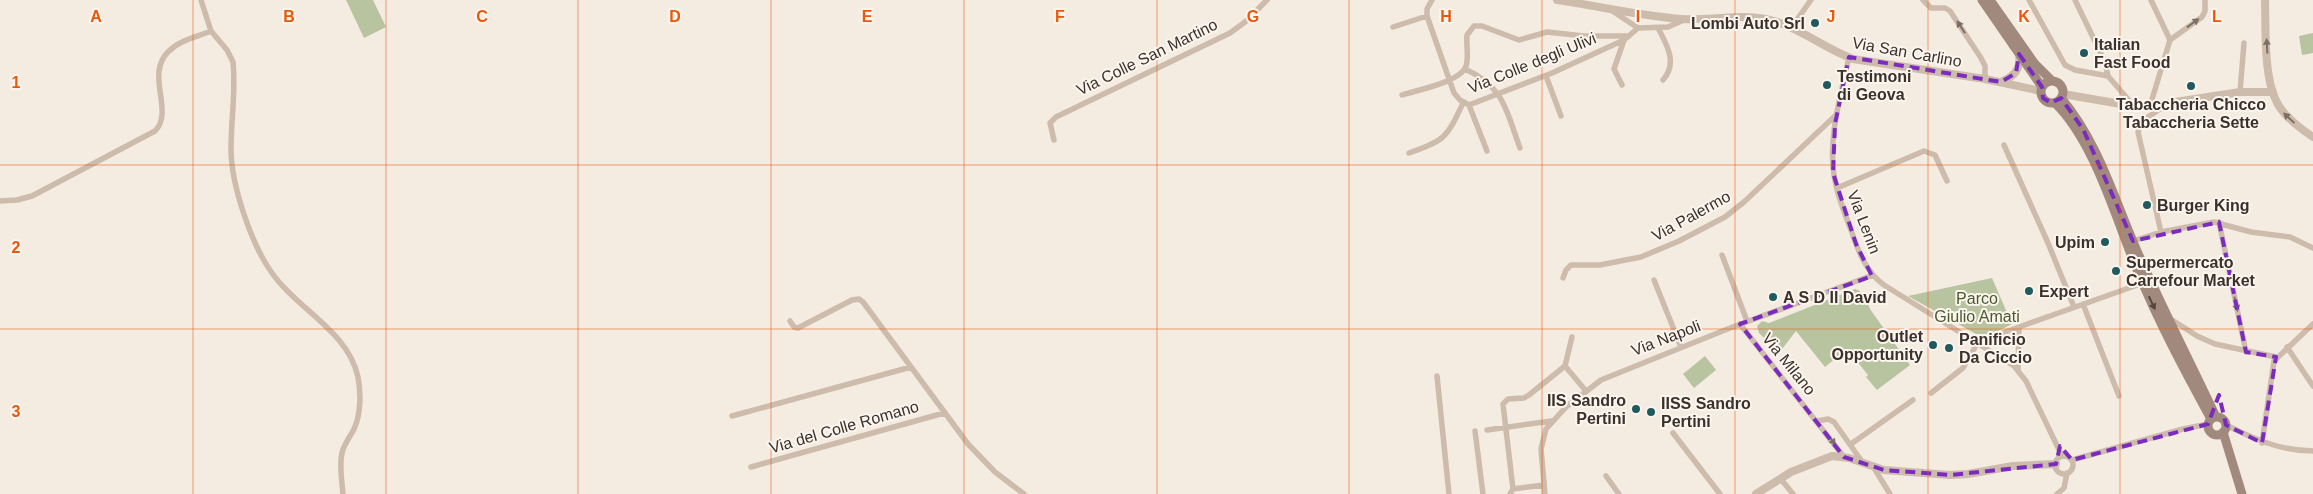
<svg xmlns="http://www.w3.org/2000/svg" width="2313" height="494" viewBox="0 0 2313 494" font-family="Arial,sans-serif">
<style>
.green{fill:#b8c4a0}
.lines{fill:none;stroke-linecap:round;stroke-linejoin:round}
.minor{stroke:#cdbbac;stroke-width:5.5}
.tertiary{stroke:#cdbbac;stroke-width:8}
.secondary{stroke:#a18a7d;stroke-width:9}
.oneway{fill:#7d6f65}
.oneway2{fill:#544640}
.marked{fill:none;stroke:#7b2cbf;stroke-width:4;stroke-dasharray:10 6;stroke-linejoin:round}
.grid{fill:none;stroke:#e8590c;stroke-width:1;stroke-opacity:0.55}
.poi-dot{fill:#1f5a5e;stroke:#fbf5ee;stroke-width:2}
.labels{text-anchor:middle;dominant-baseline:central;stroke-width:4;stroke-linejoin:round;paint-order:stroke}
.poi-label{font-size:16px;font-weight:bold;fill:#3b302b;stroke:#fbf5ee;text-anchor:start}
.street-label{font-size:16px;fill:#3b302b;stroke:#fbf5ee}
.park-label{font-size:16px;fill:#4a5a2e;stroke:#fbf5ee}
.grid-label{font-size:16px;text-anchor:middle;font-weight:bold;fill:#e8590c;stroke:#fbf5ee;stroke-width:4;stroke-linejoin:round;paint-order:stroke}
</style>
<rect width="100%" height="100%" fill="#f4ebe1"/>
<path class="green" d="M346 0H373L386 27 364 38Z
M2313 33V53L2302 55 2299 36Z
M1992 278 2012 324C1999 331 1990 335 1976 334L1908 296Z
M1855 289C1865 292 1867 300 1870 309L1910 365 1877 390 1866 377 1868 375 1847 349 1825 367 1796 331 1779 353 1759 333 1757 326 1762 321 1769 323Z
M1705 356 1716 370 1694 388 1683 374Z"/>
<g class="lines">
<path class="minor" d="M201 0 211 31 227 50 233 62C236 91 231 120 231 149 231 184 251 244 272 273 297 309 348 331 358 377 361 393 361 414 354 429 350 437 344 444 342 453 339 465 342 481 343 494
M1432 0 1427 9V16L1454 93 1460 100 1469 105 1552 73 1624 40 1638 28 1668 27 1684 20
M1923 0 1931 8H1945L1950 11 1981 58 1985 66V79
M2029 0 2065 65 2075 70 2108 76
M2075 0 2105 62 2108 76
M1611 10 1638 28
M1393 27 1427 16
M1658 28C1667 45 1678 63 1663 80
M1791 28 1811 0
M2170 40 2202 17 2205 11V0
M1849 57C1841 95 1828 136 1834 175 1837 194 1844 212 1851 230 1858 251 1866 272 1884 285L2014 366 2026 381 2062 456
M1465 69C1505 87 1506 111 1520 148
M1546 76 1561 116
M2108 76 2133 105
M1622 85 1614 69 1624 40
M2240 92 2244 43
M1402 95C1417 90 1461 82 1466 66 1469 57 1466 45 1467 35L1474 26H1482L1519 40 1547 32 1584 36H1629
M1469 105 1487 151
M2150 106 2170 40 2151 0
M1054 140 1050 123 1056 117 1230 33 1245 22 1267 0
M2004 145 2048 243 2074 307
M1409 153C1446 140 1447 137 1463 103
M1837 188 1924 151 1935 155 1947 181
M0 201 17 200 32 196 155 131C175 111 144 74 169 51 180 40 197 37 211 31
M2219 222 2246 352
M2161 232 2138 132 2142 121 2166 105
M2133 241 2161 232 2214 222 2251 232 2290 237 2313 248
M1722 255 1747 321
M1563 278 1566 270 1571 265H1600L1641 257 1679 241 1725 217 1744 202 1836 115
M1654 280 1681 347
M2083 304 2119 396
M2169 318 2197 336 2215 344 2276 357
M790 321 794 327 798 328 852 300 859 299 863 302 968 444 995 472 1024 494
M1740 324 1844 457
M2287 347 2313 386
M1565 366 1586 391
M2018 370 2019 327 2143 283
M1437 376 1449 494
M1931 393 1963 368 1978 342 2019 327
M732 416 911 367
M1817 421 1828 419 1834 422 1863 463
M2226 425C2254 439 2281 451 2313 451
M1487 430 1551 421
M1475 431 1483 494
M1673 433 1720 494
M2262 443 2274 361 2313 324
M1851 444 1913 400
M2055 465a9 9 0 1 1 18 0a9 9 0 1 1-18 0Z
M2072 460 2183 429 2208 424
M751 467 944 413
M1874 468 1890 494
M1606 476 1619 494
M1780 478 1793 494
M1513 489 1544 485
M1510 494 1513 489 1503 404 1508 399 1524 398 1529 395 1565 366 1572 337
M1545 494 1541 449 1546 429 1566 407 1601 380 1730 328 1873 275
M2057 494 2064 488 2067 473"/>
<path class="tertiary" d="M1557 0C1599 6 1640 16 1682 19 1712 21 1744 12 1774 21 1802 29 1825 49 1853 59L1985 79 2041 91
M2265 0C2266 30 2263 81 2279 106 2287 119 2301 129 2313 137
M2001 82C2015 76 2021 69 2019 54
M2063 94 2121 104 2150 106 2240 92H2273
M1756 494 1791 472 1832 456 1849 458 1884 470 1950 475 1968 474 2013 466 2056 464"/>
<path class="secondary" d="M1982 0 2042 87
M1990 0 2035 64 2051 80
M2041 92a11 11 0 1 1 22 0a11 11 0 1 1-22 0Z
M2061 98C2099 143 2114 199 2137 251 2162 307 2190 362 2216 417
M2055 103C2095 142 2116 220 2138 272 2159 323 2185 371 2211 419
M2208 426a9 9 0 1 1 18 0a9 9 0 1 1-18 0Z
M2223 432 2242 494"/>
</g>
<defs><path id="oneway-solid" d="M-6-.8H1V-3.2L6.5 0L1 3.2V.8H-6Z" transform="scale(1.25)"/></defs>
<g class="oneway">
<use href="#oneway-solid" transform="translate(2193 23) rotate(-36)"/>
<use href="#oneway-solid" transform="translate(1961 27) rotate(-123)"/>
<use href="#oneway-solid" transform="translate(2267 46) rotate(-93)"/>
<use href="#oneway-solid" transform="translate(2289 118) rotate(-137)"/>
<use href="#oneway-solid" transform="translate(2236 304) rotate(78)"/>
<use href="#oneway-solid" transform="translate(1831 439) rotate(54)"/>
</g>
<use class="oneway2" href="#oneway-solid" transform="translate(2152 303) rotate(65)"/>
<path class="marked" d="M2019 54 2042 87 2043 98 2051 103 2061 98 2083 129 2133 241 2219 222 2246 352 2276 357 2262 443 2226 425 2219 395 2208 424 2072 460 2060 446 2056 464 1950 475 1884 470 1844 457 1740 324 1872 276 1856 244 1833 173 1835 124 1849 57 2001 82 2016 73Z"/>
<path class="grid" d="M193 0V494M386 0V494M578 0V494M771 0V494M964 0V494M1157 0V494M1349 0V494M1542 0V494M1735 0V494M1928 0V494M2120 0V494M0 165H2313M0 329H2313"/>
<g class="poi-dot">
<circle cx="1815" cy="23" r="5"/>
<circle cx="2084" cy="53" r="5"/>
<circle cx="1827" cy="85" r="5"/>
<circle cx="2191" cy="86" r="5"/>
<circle cx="2147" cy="205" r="5"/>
<circle cx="2105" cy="242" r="5"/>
<circle cx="2116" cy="271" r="5"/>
<circle cx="2029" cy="291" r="5"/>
<circle cx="1773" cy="297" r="5"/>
<circle cx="1933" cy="345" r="5"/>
<circle cx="1949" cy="348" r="5"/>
<circle cx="1636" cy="409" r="5"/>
<circle cx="1651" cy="412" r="5"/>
</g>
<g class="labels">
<g class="poi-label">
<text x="1805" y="23" text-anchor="end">Lombi Auto Srl</text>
<text x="2094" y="44">Italian<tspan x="2094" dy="18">Fast Food</tspan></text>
<text x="1837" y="76">Testimoni<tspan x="1837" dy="18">di Geova</tspan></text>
<text x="2191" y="104" text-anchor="middle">Tabaccheria Chicco<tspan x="2191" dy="18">Tabaccheria Sette</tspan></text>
<text x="2157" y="205">Burger King</text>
<text x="2095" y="242" text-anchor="end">Upim</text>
<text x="2126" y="262">Supermercato<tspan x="2126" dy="18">Carrefour Market</tspan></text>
<text x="2039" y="291">Expert</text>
<text x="1783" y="297">A S D Il David</text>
<text x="1923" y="336" text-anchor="end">Outlet<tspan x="1923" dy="18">Opportunity</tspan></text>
<text x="1959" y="339">Panificio<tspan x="1959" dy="18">Da Ciccio</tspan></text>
<text x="1626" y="400" text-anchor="end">IIS Sandro<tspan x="1626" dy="18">Pertini</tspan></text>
<text x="1661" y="403">IISS Sandro<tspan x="1661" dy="18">Pertini</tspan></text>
</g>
<g class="street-label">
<text transform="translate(1907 52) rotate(10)">Via San Carlino</text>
<text transform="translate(1147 57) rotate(-26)">Via Colle San Martino</text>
<text transform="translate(1532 63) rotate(-22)">Via Colle degli Ulivi</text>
<text transform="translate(1691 216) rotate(-29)">Via Palermo</text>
<text transform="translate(1864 222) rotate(69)">Via Lenin</text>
<text transform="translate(1666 338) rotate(-21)">Via Napoli</text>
<text transform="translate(1789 364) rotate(51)">Via Milano</text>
<text transform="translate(844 427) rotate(-16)">Via del Colle Romano</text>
</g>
<g class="park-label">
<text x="1977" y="298">Parco<tspan x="1977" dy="18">Giulio Amati</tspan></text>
</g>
</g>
<g class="grid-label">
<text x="96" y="22">A</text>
<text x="289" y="22">B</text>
<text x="482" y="22">C</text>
<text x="675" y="22">D</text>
<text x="867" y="22">E</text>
<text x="1060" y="22">F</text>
<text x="1253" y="22">G</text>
<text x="1446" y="22">H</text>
<text x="1638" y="22">I</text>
<text x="1831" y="22">J</text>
<text x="2024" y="22">K</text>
<text x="2217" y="22">L</text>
<text x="16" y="88">1</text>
<text x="16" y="253">2</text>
<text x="16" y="417">3</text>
</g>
</svg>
